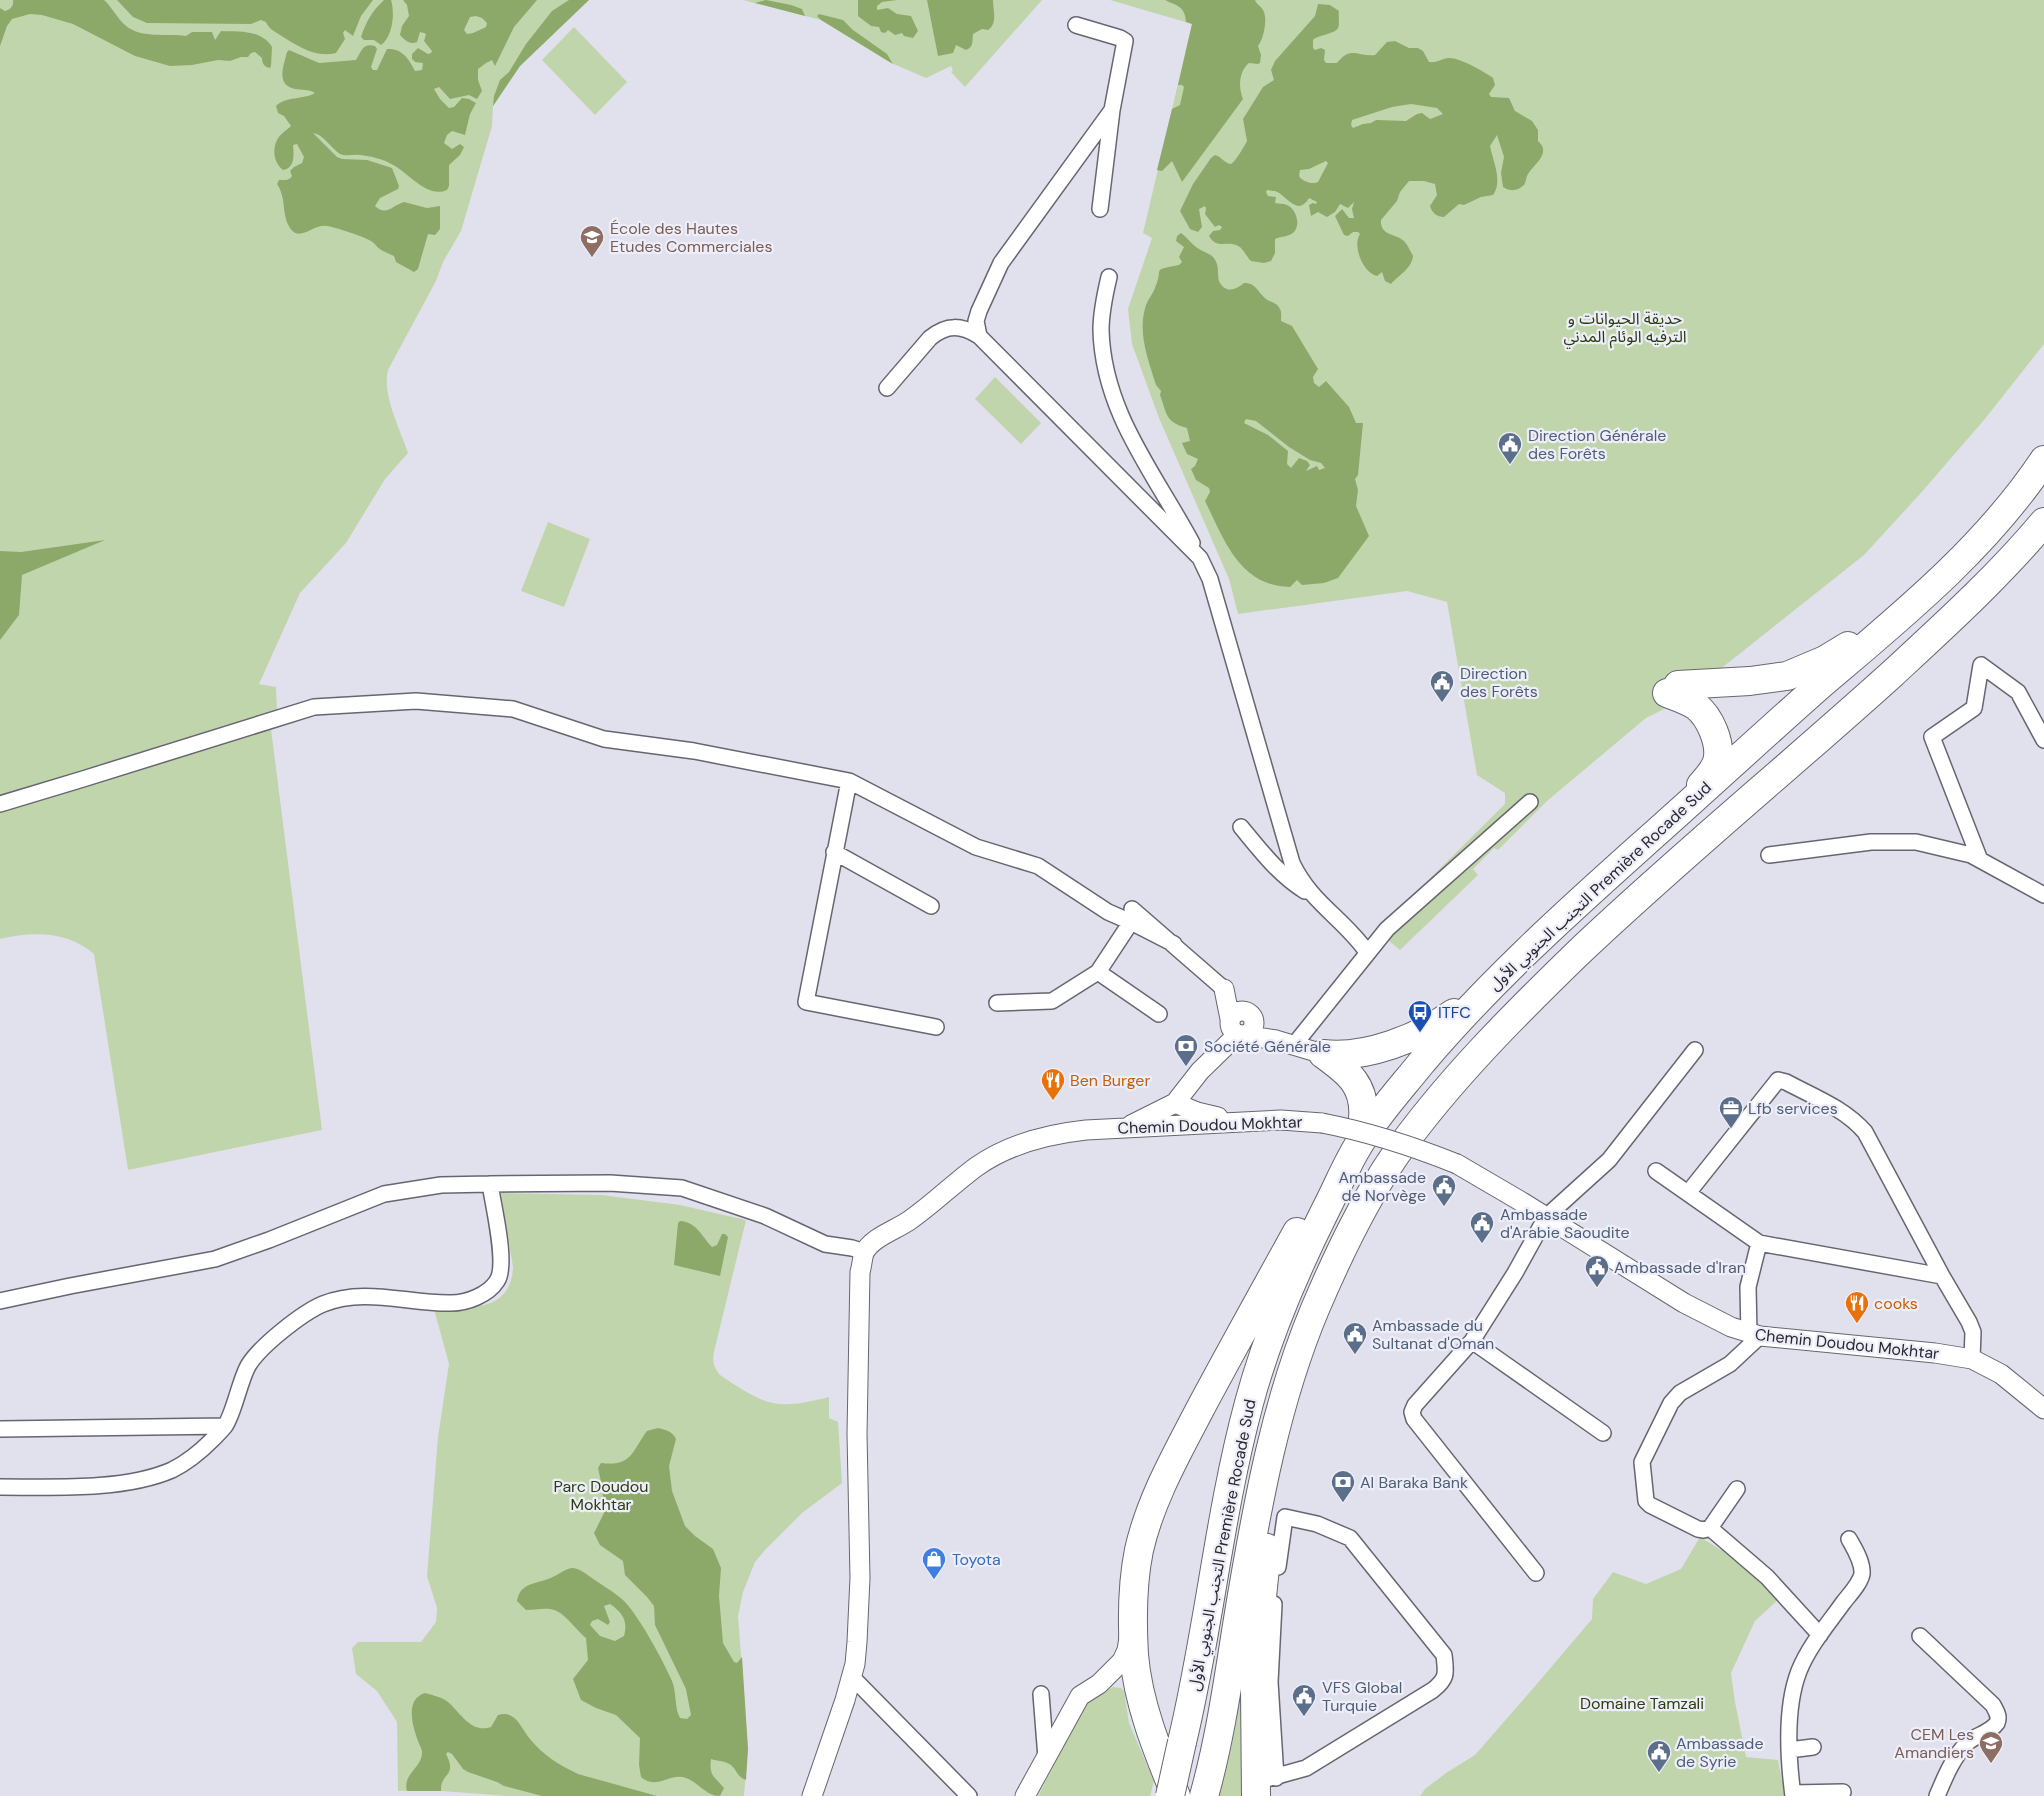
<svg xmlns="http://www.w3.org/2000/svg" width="2044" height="1796" viewBox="0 0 2044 1796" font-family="'DM Sans','Noto Sans Arabic',sans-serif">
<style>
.green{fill:#c1d5ac}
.forest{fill:#8ca96a;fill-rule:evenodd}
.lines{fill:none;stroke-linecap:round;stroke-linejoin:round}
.minor-casing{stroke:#666671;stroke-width:18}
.tertiary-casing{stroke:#666671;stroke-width:21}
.motorway-casing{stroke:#666671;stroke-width:30}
.minor{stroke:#fff;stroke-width:15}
.tertiary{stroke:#fff;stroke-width:19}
.motorway{stroke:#fff;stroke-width:28}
.tertiary-bridge-casing{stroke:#666671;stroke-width:21;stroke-linecap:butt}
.motorway-bridge-casing{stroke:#666671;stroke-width:30;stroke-linecap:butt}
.tertiary-bridge{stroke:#fff;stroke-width:19}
.motorway-bridge{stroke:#fff;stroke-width:28}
.labels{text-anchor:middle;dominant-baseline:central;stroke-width:4.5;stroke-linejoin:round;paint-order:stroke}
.education-label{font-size:16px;fill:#785e54;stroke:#eeeefa;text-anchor:start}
.park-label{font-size:16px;fill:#2a3d0e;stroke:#eeeefa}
.service-label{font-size:16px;fill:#4e5e75;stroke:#eeeefa;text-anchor:start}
.street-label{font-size:16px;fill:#28282d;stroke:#eeeefa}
.transit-label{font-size:16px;fill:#164399;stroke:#eeeefa;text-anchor:start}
.food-label{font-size:16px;fill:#c56008;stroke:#eeeefa;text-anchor:start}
.shop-label{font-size:16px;fill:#366cbe;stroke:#eeeefa;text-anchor:start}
</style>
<rect width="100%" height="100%" fill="#e1e1ed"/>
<path class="green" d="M0 0H589L520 66 493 106 492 126 461 231 443 262 436 281 388 370C382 395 400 429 408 453L385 479 346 543 300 593 259 684 276 687 277 711 271 729 322 1130 128 1170 94 954C68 931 33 931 0 939Z
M743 0H1042L965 87 951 72 953 71 951 66 926 78 889 62 821 20Z
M1110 0H2044V344L1984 420 1920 494 1864 555 1709 678 1662 710 1646 718 1547 801 1498 850 1494 848 1473 869 1478 875 1400 950 1377 931 1505 804V793L1477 775 1447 602 1407 591 1238 614 1229 579 1159 418 1132 344 1128 309 1152 238 1143 233 1192 24Z
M574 27 627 82 595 115 542 60Z
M995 377 1041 423 1021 444 975 399Z
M548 522 590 539 564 607 521 591Z
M501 1193 602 1195 680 1205 746 1220 714 1352C712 1362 714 1367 720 1375 765 1405 775 1411 829 1397V1418L838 1422 842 1483 802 1513 766 1549 755 1562 743 1592 738 1616 748 1749 744 1796H508L429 1790 398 1791 397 1722 377 1691 356 1674 352 1648 358 1642H421L436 1622 437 1608 427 1576 438 1437 449 1364 434 1309C468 1307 511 1313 513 1267Z
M1700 1537 1721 1550 1746 1552 1780 1598 1755 1621 1731 1673 1735 1702 1746 1757 1778 1760 1785 1796H1420L1425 1789 1446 1773 1475 1755 1536 1685 1592 1619 1593 1599 1613 1572 1646 1584 1681 1569Z
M1249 1624 1248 1796H1218Z
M1113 1687 1121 1688 1124 1691 1129 1723 1154 1781 1150 1796H1038L1085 1706 1100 1693Z"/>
<path class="forest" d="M13 0H104C112 7 117 18 125 25 140 39 167 33 186 36L192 32H212L215 40 221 31C238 32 261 29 272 47L271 66 270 68C264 67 262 63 262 58L255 52 251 53 248 57H241L230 61 218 60 192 65 170 66 135 56 73 24 42 15 30 14 12 19 7 26 0 46V8L5 11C10 10 14 6 13 0Z
M117 0H373L361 16 353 36 345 30 343 33 345 39 336 53C314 58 298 46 280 35 274 31 269 29 266 22L261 20 251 24 147 23 133 17Z
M384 0H391C395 13 393 36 381 45L374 40H364L361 37C366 22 372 11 384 0Z
M403 0H537L514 27 495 66 492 60 486 63 478 69V80L482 91 477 99 469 95 450 99 439 87 434 89 440 99 449 108 454 107 462 98 469 99 476 103 470 114 465 135 452 131 447 135 444 143 452 149 460 144 464 147 460 155 449 165V186L447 190C427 199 408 172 393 165 384 159 370 156 360 155 353 154 347 157 340 154 331 148 323 134 313 133L337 157 342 159 367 160 392 168 399 186 398 189 380 198 375 206C386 217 393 205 404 202L427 208 440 206V229L435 235 428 234 418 269 414 272 396 262 394 256C390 254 387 253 383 251 378 249 376 244 371 241 365 237 335 227 327 226 312 224 300 243 290 228 281 214 287 199 277 184L279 180C284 180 289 181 292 176L290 171 294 167 302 163 304 157 297 144 293 145C294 155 295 168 283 170 274 163 272 150 277 140 280 134 287 130 291 126L284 116 278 113 276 106C286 96 303 100 315 93 308 89 302 90 295 89 275 85 284 65 287 52L289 50 319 63 356 60C362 51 362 43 375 46L377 49 371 67 373 70H377L387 49C402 48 409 59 415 71L422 70 423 63 415 62 412 59V54L418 48 428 54 431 53 432 51 424 41 426 34 424 33 420 32 417 42C409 45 405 40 400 35L402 26 409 16 407 5ZM476 16 482 18 487 23 486 27 473 33 467 34 464 30 470 17Z
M569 0H589L520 66 493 106 494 96 500 80 509 72 526 44 552 11Z
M766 0 791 5 802 9 805 16 755 3Z
M858 0H897L882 2 877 6V10L888 8 897 14 911 16 918 31 913 38 904 36 902 33 895 35 888 30 885 33 881 32 879 27 871 26 858 16Z
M927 0H993C993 11 998 23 988 30L982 29 973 34C972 41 974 47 966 50L956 45 953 53 938 56Z
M1165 0H1255C1257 5 1260 5 1263 10 1268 18 1264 38 1258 46L1261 55 1260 63 1258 64 1249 63C1239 71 1238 87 1243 99L1182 182 1172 161 1162 171 1157 170 1172 109 1180 105 1184 87 1182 85H1178L1192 24 1186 22C1185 5 1176 6 1165 0Z
M1318 4 1330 5 1339 11C1338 16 1340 24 1338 28 1335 34 1318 35 1313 40V48L1315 50 1321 48 1325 50 1324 60 1326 63H1337C1351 45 1358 57 1375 55L1387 42 1395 41 1409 48H1418L1423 51 1429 62C1437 63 1441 59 1448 58 1459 57 1485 72 1493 78L1495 85 1489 94 1491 97 1509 98 1515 111 1532 121 1538 130V141C1552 153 1534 164 1528 174 1526 177 1526 182 1524 185 1517 191 1511 192 1503 187L1501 173 1504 157 1497 135 1490 146C1493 161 1503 181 1493 195L1481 197 1464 205 1459 204 1444 217C1437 217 1432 213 1430 206L1437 195 1435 184 1424 181H1409L1400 192 1397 201 1381 220C1380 236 1395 233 1404 241 1408 245 1410 251 1413 256 1412 268 1399 275 1391 284L1385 281 1382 272 1377 276C1363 273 1352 246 1360 234L1358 232H1353L1348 236 1344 235 1335 216 1342 209 1349 218H1354L1352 209 1354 202 1348 208 1340 204 1335 212 1327 217 1318 212 1311 216 1309 205 1313 203 1316 204 1317 202 1309 198C1297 218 1286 194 1275 191 1275 191 1267 190 1267 190L1266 192 1268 196 1276 197 1275 203C1279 204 1283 203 1287 205 1296 209 1301 224 1294 232 1289 237 1282 236 1275 239V253L1271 261 1264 263 1251 261C1246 256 1243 248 1238 246 1227 240 1217 250 1209 236L1213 231 1220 230 1222 227 1219 225 1215 227 1205 214 1206 209 1205 206 1199 209 1202 227 1198 232 1190 229 1180 211 1193 184 1211 158 1215 155C1222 157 1224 163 1231 164 1235 162 1244 147 1247 141L1243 119 1263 87 1274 80 1271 70 1275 61 1315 16ZM1411 104 1437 108 1443 114 1430 119 1422 113 1417 114 1406 121 1376 120 1371 123 1363 124 1353 128 1351 125 1352 120 1392 107ZM1326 161 1328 163 1318 182C1312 185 1302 181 1299 176L1300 170 1309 169Z
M819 14 843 20 853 30 887 54 893 64 821 20 817 16Z
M1181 233C1188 238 1192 245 1199 249 1203 252 1209 253 1213 257 1221 266 1216 276 1220 283 1227 294 1237 289 1244 283 1256 283 1257 291 1265 298 1270 303 1276 301 1280 309 1282 313 1281 317 1281 321L1292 326 1318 369 1313 377 1314 383 1319 387 1326 381 1349 407 1356 423H1363L1358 475 1355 479 1358 490 1356 506 1369 536 1338 578 1324 583 1302 585 1297 580 1290 587C1239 586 1224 539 1205 501L1210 492 1209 488 1196 480 1191 469 1195 466 1198 459 1187 454 1182 443 1190 441 1187 428C1165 422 1167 414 1160 395L1161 391 1156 385C1148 359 1137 332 1146 305 1148 299 1153 294 1155 288 1165 267 1149 271 1179 265L1182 262 1179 257 1184 247 1176 241 1177 236ZM1246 419 1256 421 1289 447 1310 460 1321 463 1325 468 1319 470 1317 466 1306 471 1310 465 1307 461 1299 458 1291 468 1287 464 1288 451 1268 435 1244 423Z
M105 540 22 575 19 615 0 640V551L21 552Z
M680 1221C697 1222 702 1237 712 1247L717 1245 722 1234H725L728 1237 720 1276 674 1265 678 1223Z
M658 1428C666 1430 672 1431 676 1439L669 1466 672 1491 685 1526 695 1536 713 1549 721 1568 719 1596 723 1643 734 1662 737 1663 742 1657 748 1749 746 1780C737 1777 737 1770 731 1765 726 1761 717 1761 711 1759 709 1776 714 1776 724 1788L720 1796C706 1796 698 1782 686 1778 670 1772 657 1791 641 1777L639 1765 640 1738 616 1715 596 1708 581 1700 573 1679 588 1660 586 1638C575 1629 563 1610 550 1609 542 1608 534 1610 526 1610L517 1601C520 1584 533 1584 548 1579 555 1577 566 1568 572 1568 579 1568 586 1574 592 1578 602 1585 614 1592 623 1600 638 1614 664 1662 672 1681 677 1693 674 1707 680 1718L687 1719 691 1715 686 1689 655 1625 654 1606 647 1597 625 1575 623 1561 600 1545 594 1533 604 1513 602 1506 603 1491 598 1468 601 1463C632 1467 632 1451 647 1431ZM610 1604C623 1613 628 1621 624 1636L615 1641 600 1636 590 1625 592 1621 598 1619 608 1625 610 1622 604 1606Z
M425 1693C432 1695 442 1697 448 1702 460 1712 471 1734 491 1727L498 1715C503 1714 508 1713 513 1717 520 1722 524 1732 530 1739 543 1755 559 1765 578 1774L657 1796H542L504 1786 497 1782 468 1772 463 1769 452 1754 448 1752 446 1754C458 1777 440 1772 441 1791H407C402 1774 423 1767 422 1752 422 1749 419 1744 418 1741 412 1725 405 1699 425 1693Z"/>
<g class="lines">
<g class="minor-casing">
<path id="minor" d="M1076 25 1120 38 1125 41 1112 110 1100 209
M1112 110 1001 263 979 311 976 321 979 336 1200 558 1210 579 1292 863C1311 903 1343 918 1367 952
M1109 277C1105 294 1101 312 1101 330 1103 412 1155 474 1192 543
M887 388 930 338C947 324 961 325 979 336
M849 781 806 1002 936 1027
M0 804 83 779 314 707 416 701 513 709 604 739 694 751 849 781 976 847 1038 866 1108 912 1131 922 1174 944
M1241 827C1261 851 1279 875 1305 891
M834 852 931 906
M1769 855 1871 842H1916L1971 855 2044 895
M1980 860 1932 737 1974 708 1981 665 2018 692 2044 740
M1132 909 1224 989
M1098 972 1159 1014
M997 1003 1052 1001 1098 972 1131 922
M1294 1045 1387 929 1530 802
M1656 1171 1759 1243 1942 1276
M1688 1193 1778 1080 1786 1082C1814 1097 1844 1108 1865 1132L1942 1276 1969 1322 1973 1332 1972 1359
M0 1301 70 1286 215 1259 269 1240 384 1194 441 1185 490 1184
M1749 1334 1748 1287 1759 1243
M1472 1341 1603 1433
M0 1429 225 1426
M0 1487C52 1487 124 1491 172 1470 186 1463 201 1451 212 1440 216 1436 221 1431 225 1426 234 1413 239 1383 248 1366 260 1346 302 1313 323 1304 364 1287 409 1304 451 1303 467 1303 488 1295 497 1281 508 1265 493 1205 490 1184L610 1183 682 1188 765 1216 825 1244 852 1248 865 1252
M1737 1489 1710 1528 1704 1530 1698 1529 1650 1505 1646 1501 1642 1462 1671 1403 1680 1393 1730 1364 1760 1336
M1710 1528 1767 1577 1820 1635
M1536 1573 1414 1419 1412 1412 1415 1405 1472 1341 1515 1273 1546 1217 1609 1160 1695 1050
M1274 1604 1270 1682 1276 1778
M1920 1636 1993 1705C1996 1711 2000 1716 1997 1723 1990 1733 1976 1735 1968 1742 1953 1757 1945 1777 1937 1796
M852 1677 969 1796
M1041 1694 1046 1758
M1789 1750 1813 1747
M1263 1780 1306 1768 1433 1690C1448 1678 1446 1673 1444 1655L1350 1538 1317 1524 1285 1517 1278 1567
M1793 1793 1843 1792
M1793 1796C1788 1758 1785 1707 1799 1671 1809 1646 1828 1624 1843 1603 1849 1595 1860 1584 1862 1574 1863 1562 1854 1548 1849 1539"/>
</g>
<g class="tertiary-casing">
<path id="tertiary" d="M1224 989 1230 1019
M1230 1023a12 12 0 1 1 24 0a12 12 0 1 1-24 0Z
M1243 1035 1276 1040 1323 1054
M1175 1103 1197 1112 1218 1117
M1131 1125 1175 1103 1200 1071 1238 1034
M1457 1164 1522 1202 1684 1303 1731 1327 1760 1336 1935 1353 1972 1359 2001 1374 2044 1409
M812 1796 845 1700 855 1664 857 1642 860 1578 857 1434 860 1272C862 1266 862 1259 864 1253 872 1237 896 1230 910 1220 933 1204 953 1184 976 1167 1007 1145 1049 1134 1086 1130L1281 1120 1322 1123
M1025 1796 1080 1696 1099 1684 1122 1661 1127 1650 1129 1638"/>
</g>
<g class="motorway-casing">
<path id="motorway" d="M1678 685 1750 681 1787 676 1825 660 1848 646
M1667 693C1677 697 1687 700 1696 706 1710 717 1722 744 1717 762 1714 771 1707 778 1701 785
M1323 1054C1348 1072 1366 1085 1363 1119 1363 1126 1363 1135 1360 1142
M1323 1054C1366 1059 1419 1038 1454 1013
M1182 1742C1209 1630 1219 1514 1249 1403 1267 1336 1295 1271 1326 1209 1338 1186 1348 1160 1363 1138 1380 1111 1402 1087 1422 1062 1488 984 1563 916 1639 848 1699 795 1758 740 1818 687 1899 618 1984 550 2044 460
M1176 1796C1158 1752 1138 1704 1134 1655 1132 1621 1132 1584 1139 1550 1150 1501 1176 1455 1199 1411 1231 1351 1264 1292 1297 1232
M1204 1796C1222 1732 1230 1666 1241 1601 1258 1501 1276 1402 1315 1309 1338 1255 1363 1202 1396 1154 1448 1081 1513 1016 1577 954 1679 857 1788 768 1892 674 1945 625 1998 577 2044 522
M1256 1796 1255 1690 1258 1636 1267 1548"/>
</g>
<use href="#minor" class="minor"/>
<use href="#tertiary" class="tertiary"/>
<use href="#motorway" class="motorway"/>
<g class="tertiary-bridge-casing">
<path id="tertiary-bridge" d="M1322 1123C1369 1132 1412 1146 1457 1164"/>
</g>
<g class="motorway-bridge-casing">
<path id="motorway-bridge" d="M1170 1796 1182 1742"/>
</g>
<use href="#tertiary-bridge" class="tertiary-bridge"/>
<use href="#motorway-bridge" class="motorway-bridge"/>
</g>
<defs>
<g id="university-pin" transform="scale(1.25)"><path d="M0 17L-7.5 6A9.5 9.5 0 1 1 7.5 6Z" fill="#8d6e63" stroke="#eeeefa"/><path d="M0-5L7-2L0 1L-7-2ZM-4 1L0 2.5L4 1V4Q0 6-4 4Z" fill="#fff"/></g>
<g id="civic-pin" transform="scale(1.25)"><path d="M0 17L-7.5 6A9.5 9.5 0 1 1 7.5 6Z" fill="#5c6f8a" stroke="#eeeefa"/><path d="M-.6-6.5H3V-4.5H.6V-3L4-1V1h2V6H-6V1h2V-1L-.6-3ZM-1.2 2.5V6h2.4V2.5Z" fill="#fff"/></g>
<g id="bus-pin" transform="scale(1.25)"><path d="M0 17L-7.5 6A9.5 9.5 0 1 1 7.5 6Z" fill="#1a4fb4" stroke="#eeeefa"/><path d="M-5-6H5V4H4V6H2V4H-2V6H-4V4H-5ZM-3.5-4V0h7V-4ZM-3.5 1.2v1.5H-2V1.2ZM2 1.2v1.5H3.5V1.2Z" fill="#fff"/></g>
<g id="bank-pin" transform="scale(1.25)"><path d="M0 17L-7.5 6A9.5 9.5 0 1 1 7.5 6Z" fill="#5c6f8a" stroke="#eeeefa"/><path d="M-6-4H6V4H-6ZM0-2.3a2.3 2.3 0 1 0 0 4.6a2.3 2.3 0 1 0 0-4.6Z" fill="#fff"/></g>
<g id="restaurant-pin" transform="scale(1.25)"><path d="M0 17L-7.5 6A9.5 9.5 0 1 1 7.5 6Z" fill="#e8710a" stroke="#eeeefa"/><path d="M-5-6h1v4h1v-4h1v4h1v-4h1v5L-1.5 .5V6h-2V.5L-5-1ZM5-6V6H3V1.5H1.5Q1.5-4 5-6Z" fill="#fff"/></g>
<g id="office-pin" transform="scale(1.25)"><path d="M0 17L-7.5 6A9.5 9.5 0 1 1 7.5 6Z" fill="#5c6f8a" stroke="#eeeefa"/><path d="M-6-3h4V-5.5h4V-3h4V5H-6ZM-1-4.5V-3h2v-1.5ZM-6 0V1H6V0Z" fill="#fff"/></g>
<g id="shop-pin" transform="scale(1.25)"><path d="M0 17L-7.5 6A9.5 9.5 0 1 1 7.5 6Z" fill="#3f7fe0" stroke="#eeeefa"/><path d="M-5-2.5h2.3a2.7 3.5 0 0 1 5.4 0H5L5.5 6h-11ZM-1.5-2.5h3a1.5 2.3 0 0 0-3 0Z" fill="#fff"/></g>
<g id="school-pin" transform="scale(1.25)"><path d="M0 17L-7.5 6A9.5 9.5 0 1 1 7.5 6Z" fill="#8d6e63" stroke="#eeeefa"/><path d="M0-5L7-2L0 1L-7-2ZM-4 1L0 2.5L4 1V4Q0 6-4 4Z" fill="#fff"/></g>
</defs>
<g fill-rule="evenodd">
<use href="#university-pin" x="592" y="237"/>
<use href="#civic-pin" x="1510" y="444"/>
<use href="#civic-pin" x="1442" y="682"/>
<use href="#bus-pin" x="1420" y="1012"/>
<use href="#bank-pin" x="1186" y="1046"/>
<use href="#restaurant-pin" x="1053" y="1080"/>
<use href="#office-pin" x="1731" y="1108"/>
<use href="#civic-pin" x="1444" y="1186"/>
<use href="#civic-pin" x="1482" y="1223"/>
<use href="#civic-pin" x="1597" y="1267"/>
<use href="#restaurant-pin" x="1857" y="1303"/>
<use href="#civic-pin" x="1355" y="1334"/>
<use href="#bank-pin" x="1343" y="1482"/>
<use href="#shop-pin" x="934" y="1559"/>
<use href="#civic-pin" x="1304" y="1696"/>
<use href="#school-pin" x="1991" y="1743"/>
<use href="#civic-pin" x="1659" y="1752"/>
</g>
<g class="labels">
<g class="education-label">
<text x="610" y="228">École des Hautes<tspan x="610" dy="18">Etudes Commerciales</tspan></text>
<text x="1974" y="1734" text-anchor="end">CEM Les<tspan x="1974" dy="18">Amandiers</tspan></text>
</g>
<g class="park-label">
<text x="1625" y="318">حديقة الحيوانات و<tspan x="1625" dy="18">الترفيه الوئام المدني</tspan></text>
<text x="601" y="1486">Parc Doudou<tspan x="601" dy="18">Mokhtar</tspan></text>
<text x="1642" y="1703">Domaine Tamzali</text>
</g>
<g class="service-label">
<text x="1528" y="435">Direction Générale<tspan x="1528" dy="18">des Forêts</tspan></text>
<text x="1460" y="673">Direction<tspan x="1460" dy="18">des Forêts</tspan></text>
<text x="1204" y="1046">Société Générale</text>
<text x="1748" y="1108">Lfb services</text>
<text x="1426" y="1177" text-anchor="end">Ambassade<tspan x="1426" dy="18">de Norvège</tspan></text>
<text x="1500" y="1214">Ambassade<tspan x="1500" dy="18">d'Arabie Saoudite</tspan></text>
<text x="1614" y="1267">Ambassade d'Iran</text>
<text x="1372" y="1325">Ambassade du<tspan x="1372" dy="18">Sultanat d'Oman</tspan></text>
<text x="1360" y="1482">Al Baraka Bank</text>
<text x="1322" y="1687">VFS Global<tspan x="1322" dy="18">Turquie</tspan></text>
<text x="1676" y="1743">Ambassade<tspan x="1676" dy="18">de Syrie</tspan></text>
</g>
<g class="street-label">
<text transform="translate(1600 886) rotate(-43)">التجنب الجنوبي الأول Première Rocade Sud</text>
<text transform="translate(1210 1125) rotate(-2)">Chemin Doudou Mokhtar</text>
<text transform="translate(1847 1344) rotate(6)">Chemin Doudou Mokhtar</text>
<text transform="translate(1222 1545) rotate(-79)">التجنب الجنوبي الأول Première Rocade Sud</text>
</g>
<g class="transit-label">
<text x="1438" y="1012">ITFC</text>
</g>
<g class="food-label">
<text x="1070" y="1080">Ben Burger</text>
<text x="1874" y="1303">cooks</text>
</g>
<g class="shop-label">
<text x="952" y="1559">Toyota</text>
</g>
</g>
</svg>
